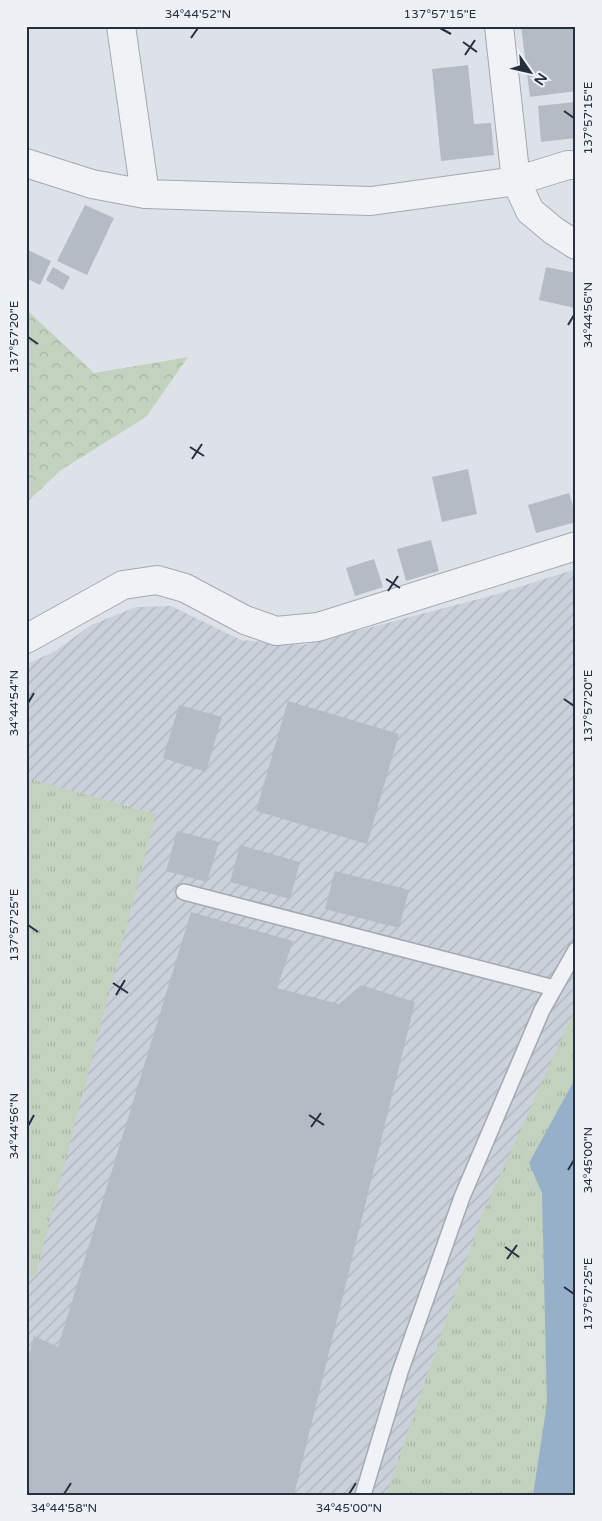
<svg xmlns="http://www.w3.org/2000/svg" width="602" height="1521" viewBox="0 0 602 1521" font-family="'Varela Round',sans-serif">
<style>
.industrial{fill:url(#industrial-furrows)}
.grass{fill:url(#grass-tufts)}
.forest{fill:url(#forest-crowns)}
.water{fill:#96b0ca}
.building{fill:#b4bbc5}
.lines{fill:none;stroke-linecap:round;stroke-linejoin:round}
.service-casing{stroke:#a2a9b2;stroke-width:18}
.minor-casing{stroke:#a2a9b2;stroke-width:30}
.service{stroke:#f0f2f6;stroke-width:15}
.minor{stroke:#f0f2f6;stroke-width:28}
.ticks{fill:none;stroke:#262f3f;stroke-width:2}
.neatline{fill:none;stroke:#262f3f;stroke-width:2}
.ticks-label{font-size:12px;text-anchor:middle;fill:#262f3f}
</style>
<defs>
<pattern id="industrial-furrows" width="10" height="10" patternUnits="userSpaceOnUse" patternTransform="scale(1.25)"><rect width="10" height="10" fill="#cbd1da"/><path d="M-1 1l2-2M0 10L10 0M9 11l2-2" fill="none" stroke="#aeb4bc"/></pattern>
<pattern id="grass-tufts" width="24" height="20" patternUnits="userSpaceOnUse" patternTransform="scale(1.25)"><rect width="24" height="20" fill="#c3d2be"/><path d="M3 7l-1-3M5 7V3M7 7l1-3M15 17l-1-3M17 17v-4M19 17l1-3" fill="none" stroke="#a7b5a4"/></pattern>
<pattern id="forest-crowns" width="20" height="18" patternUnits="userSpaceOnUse" patternTransform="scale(1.25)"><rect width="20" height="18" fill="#c3d2be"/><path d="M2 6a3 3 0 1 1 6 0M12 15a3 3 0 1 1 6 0" fill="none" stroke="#a7b5a4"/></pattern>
</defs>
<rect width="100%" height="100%" fill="#dde2e8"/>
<path class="industrial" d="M576 569V1495H26V664L54 652 91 625 136 607 171 606 241 640 303 645 494 595Z"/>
<path class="grass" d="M26 778 156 814 35 1277 26 1275Z
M576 1006V1495H386L482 1215Z"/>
<path class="forest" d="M26 309 94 373 188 357 146 417 61 470 26 503Z"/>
<path class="water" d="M576 1077V1495H533L547 1403 542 1193 529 1163Z"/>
<path class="building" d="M521 26H576V91L530 97Z
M468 65 474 124 491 123 494 155 441 161 432 69Z
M575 102 576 138 541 142 538 106Z
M85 205 114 218 87 275 57 261Z
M26 249 51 261 40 285 26 278Z
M53 267 70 277 63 290 46 280Z
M546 267 576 273 575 308 539 300Z
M468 469 477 514 442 522 432 477Z
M569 493 576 516V522L536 533 528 505Z
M431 540 439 571 406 581 397 549Z
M374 559 383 587 355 596 346 568Z
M288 701 399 734 367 844 256 811Z
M179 705 222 717 206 772 163 758Z
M177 831 219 842 207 882 166 871Z
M240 845 300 862 290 899 230 882Z
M335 871 409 890 399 928 325 909Z
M191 912 293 941 277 988 339 1004 361 985 415 1002 294 1495H26V1366L34 1336 58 1347Z"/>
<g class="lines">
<g class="service-casing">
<path id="service" d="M184 892 554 988
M363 1495 400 1372 462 1197 542 1010 576 950"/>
</g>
<g class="minor-casing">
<path id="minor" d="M121 26 145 194
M499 26 516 181 530 211 554 231 576 245
M26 163 92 184 145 194 371 201 516 181 568 165H576
M26 639 123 585 157 580 185 588 245 620 276 631 318 627 576 546"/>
</g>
<use href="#service" class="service"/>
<use href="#minor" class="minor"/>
</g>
<path class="ticks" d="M440 28 451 34M191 38 198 28M463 42 477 52M465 55 475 40M564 111 574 118M568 325 574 315M28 337 38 344M190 447 204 456M192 459 202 444M386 579 400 588M388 591 398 576M564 699 574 706M28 703 34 693M28 925 38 932M113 983 128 993M116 995 125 980M309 1115 324 1125M28 1126 34 1115M311 1127 321 1113M568 1170 574 1160M505 1247 519 1257M507 1259 517 1245M564 1287 574 1294M64 1494 71 1483M349 1494 356 1483"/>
<rect width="602" height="1521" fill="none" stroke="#edf0f5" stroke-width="55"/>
<g transform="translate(530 72) rotate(124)" stroke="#edf0f5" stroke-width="4" paint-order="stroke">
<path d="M0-4L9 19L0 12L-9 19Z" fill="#262f3f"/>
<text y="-8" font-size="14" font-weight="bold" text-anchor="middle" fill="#262f3f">N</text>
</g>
<rect x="28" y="28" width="546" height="1466" class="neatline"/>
<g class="ticks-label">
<text x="198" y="18">34°44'52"N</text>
<text x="440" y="18">137°57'15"E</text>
<text transform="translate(588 118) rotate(-90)" y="4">137°57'15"E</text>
<text transform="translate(588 315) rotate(-90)" y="4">34°44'56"N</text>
<text transform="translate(14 337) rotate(-90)" y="4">137°57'20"E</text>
<text transform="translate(14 703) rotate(-90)" y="4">34°44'54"N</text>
<text transform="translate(588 706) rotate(-90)" y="4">137°57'20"E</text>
<text transform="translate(14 925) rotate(-90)" y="4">137°57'25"E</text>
<text transform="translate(14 1126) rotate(-90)" y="4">34°44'56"N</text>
<text transform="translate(588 1160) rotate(-90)" y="4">34°45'00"N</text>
<text transform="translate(588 1294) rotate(-90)" y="4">137°57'25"E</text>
<text x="64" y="1512">34°44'58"N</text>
<text x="349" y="1512">34°45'00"N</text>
</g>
</svg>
